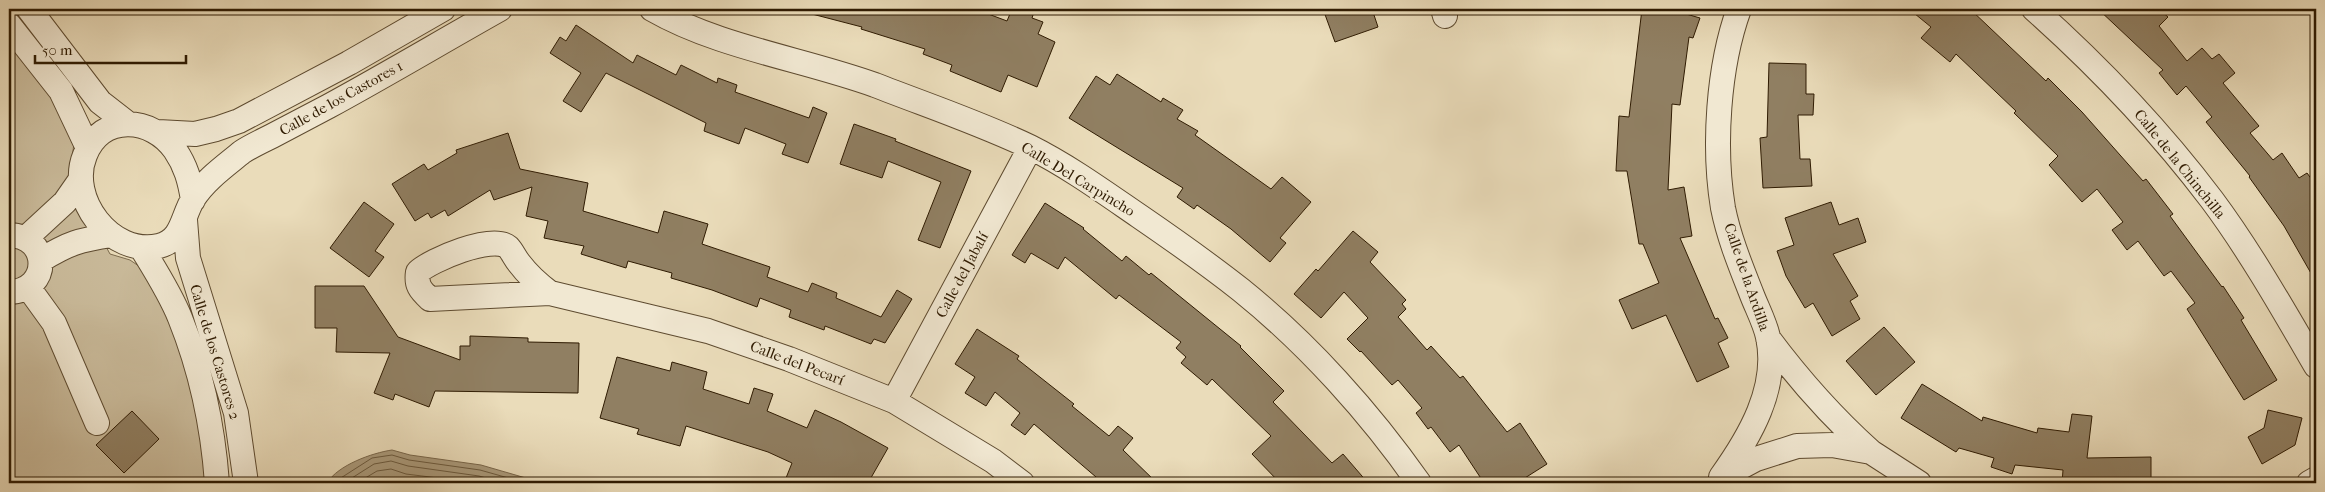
<svg xmlns="http://www.w3.org/2000/svg" width="2325" height="492" viewBox="0 0 2325 492" font-family="'IM FELL French Canon',serif">
<style>
.green{fill:#cabb9b;stroke:#7c6b4e}
.water{fill:#aa9a7b;stroke:#79674b}
.lines{fill:none;stroke-linecap:round;stroke-linejoin:round}
.shore{stroke:#6c5a3e;stroke-width:1}
.building{fill:#907f62;stroke:#2f1b02}
.street-casing{stroke:#5e4b30;stroke-width:26}
.street{stroke:#f1e8d2;stroke-width:24}
.labels{text-anchor:middle;dominant-baseline:central;stroke-width:4;stroke-linejoin:round;paint-order:stroke}
.street-label{font-size:15px;fill:#2f1b02;stroke:#f1e8d2}
</style>
<rect width="100%" height="100%" fill="#eadcba"/>
<filter id="stains"><feTurbulence type="fractalNoise" baseFrequency=".004" numOctaves="4"/><feColorMatrix values="0 0 0 0 .2 0 0 0 0 .09 0 0 0 0 .02 0 0 0 .5 -.17"/></filter>
<radialGradient id="worn" r=".72"><stop offset=".6" stop-color="#630" stop-opacity="0"/><stop offset="1" stop-color="#630" stop-opacity=".3"/></radialGradient>
<path class="green" d="M9 36 57 101 74 142 70 180 110 254 130 260 146 271 175 323 193 383 210 483H9Z"/>
<path class="water" d="M392 450 410 455 481 465 543 483H327C338 465 372 453 392 450Z"/>
<g class="lines">
<path class="shore" d="M333 483 372 458 392 455 409 460 480 470 526 483
M344 483 374 464 391 461 408 466 479 476 504 483
M357 483 377 471 391 469 406 474 478 483"/>
</g>
<path class="building" d="M812 9H975L1007 21 1012 9H1035L1032 18 1043 22 1038 34 1055 42 1037 87 1008 75 1001 92 950 71 952 65 923 54 925 49 861 29 862 27 812 14Z
M1323 9H1372L1378 27 1335 42Z
M1642 9H1669L1700 18 1693 38 1689 37 1680 105 1672 104 1668 190 1684 187 1692 236 1680 238 1715 319 1718 318 1728 338 1718 343 1729 367 1697 382 1666 315 1632 329 1619 300 1659 283 1643 244H1639L1627 171H1616L1619 116 1629 117Z
M1909 9H1970L2046 81 2048 78 2082 112 2143 181 2146 179 2173 214 2170 216 2222 287 2223 286 2244 318 2241 320 2277 380 2244 400 2187 309 2195 303 2171 271 2164 276 2138 241 2127 250 2112 230 2123 222 2097 189 2082 202 2049 165 2058 156 2014 113 2016 111 1956 54 1950 62 1921 38 1931 27Z
M2098 9H2159L2168 17 2159 26 2187 61 2202 48 2212 59 2219 54 2235 73 2223 83 2259 126 2250 133 2273 160 2282 153 2299 178 2307 173 2316 185V282L2284 226 2249 177 2250 176 2206 122 2212 117 2186 86 2177 95 2159 73 2163 70Z
M576 25 633 63 637 55 676 75 681 65 717 83 718 78 737 85 735 92 809 118 813 107 827 113 808 163 782 154 786 144 745 128 739 144 704 131 706 123 606 73 581 112 563 101 581 73 550 53 560 37 566 41Z
M1769 63 1806 64V94H1814L1813 115H1798L1800 159H1810L1812 186 1763 188 1760 138 1767 137Z
M1117 74 1161 102 1163 98 1183 110 1177 119 1198 131 1195 135 1271 189 1282 177 1311 202 1280 238 1286 243 1270 262 1231 229 1197 205 1194 209 1177 197 1183 188 1069 118 1096 76 1110 85Z
M854 124 896 139 895 141 971 171 940 248 918 240 941 182 888 161 882 178 840 164Z
M508 133 520 169 588 183 583 211 658 233 664 211 708 224 702 244 770 267 767 277 808 292 812 283 837 293 836 298 881 317 897 290 912 299 885 343 874 339 871 344 825 326 824 330 789 317 791 310 760 298 757 307 712 290 671 278 672 273 628 261 626 268 581 254 584 246 544 238 548 221 526 216 532 187 494 200 490 190 448 216 445 210 431 218 428 213 415 221 392 184 424 164 428 170 457 153 456 150Z
M364 202 394 224 375 251 384 257 369 277 330 248Z
M1831 202 1839 225 1858 218 1866 242 1833 254 1858 296 1850 301 1860 319 1832 336 1813 303 1805 308 1786 276 1777 251 1794 245 1785 218Z
M1045 203 1084 228 1083 229 1122 261 1126 256 1149 275 1151 273 1241 346 1240 347 1284 391 1273 402 1332 463 1343 454 1368 483H1280L1252 454 1271 436 1212 379 1207 385 1181 363 1186 357 1176 348 1181 342 1119 295 1116 299 1065 257 1058 269 1031 253 1025 263 1012 255Z
M1353 231 1378 252 1370 262 1406 300 1402 304 1406 309 1398 317 1427 350 1431 346 1460 378 1463 376 1507 432 1520 423 1547 464 1517 483H1484L1459 445 1450 452 1431 427 1428 429 1416 413 1422 408 1398 380 1392 385 1361 351 1360 352 1347 339 1368 318 1344 292 1321 318 1294 294 1316 269 1318 271Z
M315 286H364L398 337 460 360V346H470V336L528 338V342L579 343 578 393 435 391 429 407 395 394 393 400 374 393 390 353 336 352 337 328H315Z
M1884 327 1915 362 1876 395 1846 361Z
M977 329 1019 356 1017 359 1074 404 1072 406 1109 436 1118 426 1133 438 1123 450 1157 483H1103L1034 424 1025 435 1011 425 1020 413 995 392 986 406 965 393 975 377 955 364Z
M617 357 670 371 672 362 707 372 703 389 749 404 754 388 773 394 767 411 807 428 815 410 841 422 888 448 868 483H784L792 463 768 452 686 426 680 446 637 434 639 429 600 418Z
M1922 384 1982 421 1983 417 2037 433 2038 428 2069 432 2072 414 2092 416 2087 458 2151 457V483H2062L2063 470 2015 465 2012 474 1991 467 1994 458 1959 448 1956 452 1901 418Z
M2268 410 2302 418 2295 445 2262 464 2248 437 2264 428Z
M132 411 159 439 124 473 96 445Z"/>
<g class="lines">
<g class="street-casing">
<path id="street" d="M29 9 100 102 127 123
M652 9C718 47 803 59 875 85 926 105 980 123 1030 147 1068 166 1104 192 1139 216 1174 240 1208 264 1241 290 1308 344 1370 413 1419 483
M1443 9 1445 16
M2034 9C2099 67 2159 130 2212 200 2250 251 2284 311 2316 366
M9 25 61 91 88 148
M158 132 195 134 216 129 239 121 349 63 443 9
M193 200C190 181 186 166 175 150 152 117 102 113 85 155 67 198 111 257 159 246 183 240 182 217 193 199 205 180 225 166 242 152 251 146 262 141 272 136 291 126 310 116 329 106 386 75 443 41 500 9
M185 220 188 258 236 413 246 483
M9 235C51 236 51 291 9 292
M26 238 65 202 81 179
M141 247C155 270 170 293 180 318 201 370 213 428 217 483
M41 260C69 243 79 240 112 235
M28 287 54 323 97 423
M550 293C538 284 528 275 519 263 515 258 512 251 508 247 492 234 431 260 418 272 416 285 420 290 430 299L550 293 708 331 789 359 894 401 993 461 1022 483
M1768 338C1800 381 1831 416 1871 452
M894 401 1030 148
M1726 475 1756 459 1797 446 1832 445 1871 452 1919 483
M1721 477C1749 438 1779 388 1768 337 1765 323 1757 308 1752 295 1741 267 1729 238 1723 208 1713 147 1718 67 1739 9
M2309 483 2316 479"/>
</g>
<use href="#street" class="street"/>
</g>
<g class="labels">
<g class="street-label">
<text transform="translate(341 98) rotate(-29)">Calle de los Castores 1</text>
<text transform="translate(2180 164) rotate(51)">Calle de la Chinchilla</text>
<text transform="translate(1078 179) rotate(31)">Calle Del Carpincho</text>
<text transform="translate(962 275) rotate(-62)">Calle del Jabalí</text>
<text transform="translate(1747 277) rotate(71)">Calle de la Ardilla</text>
<text transform="translate(215 352) rotate(73)">Calle de los Castores 2</text>
<text transform="translate(797 363) rotate(21)">Calle del Pecarí</text>
</g>
</g>
<rect width="2325" height="492" fill="none" stroke="#eadcba" stroke-width="30"/>
<rect x="10" y="10" width="2305" height="472" fill="none" stroke="#2f1b02" stroke-width="2.5"/>
<rect x="15" y="15" width="2295" height="462" fill="none" stroke="#2f1b02"/>
<path d="M35 55v8h151v-8" fill="none" stroke="#2f1b02" stroke-width="2.5"/>
<text x="42" y="55" font-size="15" fill="#2f1b02" stroke="#f1e8d2" stroke-width="4" paint-order="stroke">50 m</text>
<rect width="100%" height="100%" filter="url(#stains)"/>
<rect width="100%" height="100%" fill="url(#worn)"/>
</svg>
